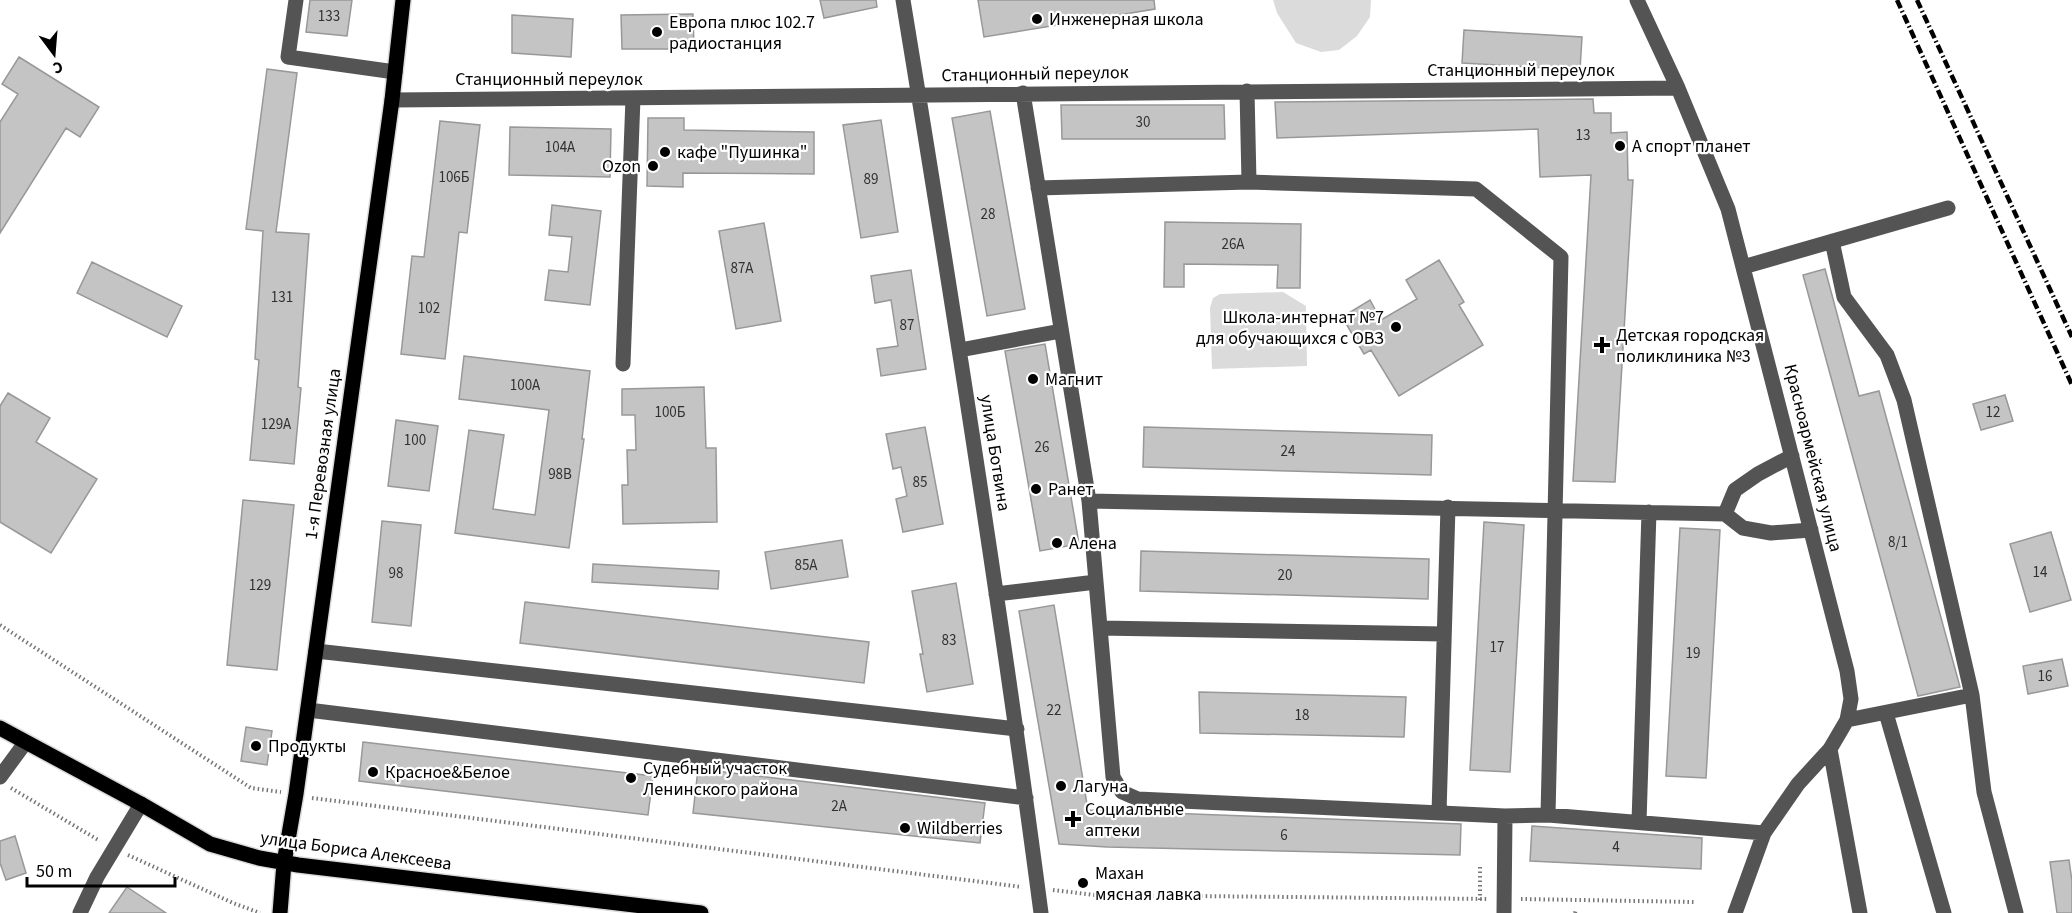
<svg xmlns="http://www.w3.org/2000/svg" width="2072" height="913" viewBox="0 0 2072 913" font-family="'Source Sans 3',sans-serif">
<style>
.green{fill:#dbdbdb}
.building{fill:#c4c4c4;stroke:#989898;stroke-width:1.5}
.lines{fill:none;stroke-linecap:round;stroke-linejoin:round}
.major-casing{stroke:#dbdbdb;stroke-width:18}
.path{stroke:#767676;stroke-width:4;stroke-dasharray:1.5 3;stroke-linecap:butt}
.minor{stroke:#545454;stroke-width:15}
.major{stroke:#000;stroke-width:15}
.rail{stroke:#000;stroke-width:4.5;stroke-dasharray:9 3 1.5 3;stroke-linecap:butt}
.poi-dot{fill:#000;stroke:#fff;stroke-width:2}
.labels{text-anchor:middle;dominant-baseline:central;stroke-width:4.5;stroke-linejoin:round;paint-order:stroke}
.number-label{font-size:15px;fill:#313131}
.poi-label{font-size:18px;fill:#000;stroke:#fff;text-anchor:start}
.street-label{font-size:18px;fill:#000;stroke:#fff}
</style>
<rect width="100%" height="100%" fill="#fff"/>
<path class="green" d="M1273 0H1371L1370 17 1357 36 1339 50 1321 52 1296 43 1277 13Z
M1283 292 1306 306 1307 366 1212 369 1210 308 1213 298 1220 294Z"/>
<path class="building" d="M310 0H352L347 36 306 32Z
M820 0H876L877 7 824 18Z
M978 0H1154L1155 9 984 37Z
M693 14 694 49H622L621 15Z
M512 15 573 19 571 57 512 53Z
M1464 30 1582 37 1580 70 1462 63Z
M19 57 99 107 80 137 66 128 0 233V122L18 94 2 84Z
M267 69 297 73 276 232 309 234 298 387 301 388 294 464 250 460 259 360 255 359 263 231 246 229Z
M1593 99 1594 113H1611V133L1627 132 1628 180H1633L1615 482 1573 481 1591 175 1540 177 1538 129 1277 138 1275 102Z
M1061 105H1224L1225 139H1062Z
M990 111 1025 309 987 316 952 118Z
M648 118H684V130L814 132V174L683 173V187L647 186Z
M881 120 898 232 861 238 843 125Z
M440 121 480 125 467 233 459 232 445 359 401 354 412 256 424 257Z
M510 127 611 129 610 177 509 175Z
M552 205 601 211 590 305 545 300 549 270 568 272 572 237 549 235Z
M1165 222 1301 224 1300 288H1277L1278 265 1184 264V287H1164Z
M764 223 781 321 736 329 719 231Z
M1439 260 1464 302 1459 305 1483 345 1399 396 1371 350 1364 354 1342 317 1370 300 1381 320 1417 299 1406 280Z
M92 262 182 306 167 337 77 293Z
M1825 269 1859 396 1879 391 1960 687 1918 696 1803 275Z
M911 270 926 369 881 376 877 349 898 346 891 300 875 303 871 276Z
M1045 344 1079 544 1040 551 1005 351Z
M464 356 590 371 582 439H584L569 548 455 533 469 430 504 435 493 509 535 515 549 410 459 399Z
M704 387 706 448H716L717 522 623 524 622 485H628L627 450H636L635 415H622V389Z
M8 393 50 418 36 442 97 479 51 553 0 522V406Z
M2005 395 2013 421 1981 430 1973 404Z
M396 420 438 426 429 491 388 486Z
M925 427 943 524 903 532 896 499 907 496 901 467 893 469 886 434Z
M1144 427 1432 435 1431 475 1143 467Z
M243 500 294 505 277 670 227 665Z
M382 521 421 525 411 626 372 622Z
M1484 522 1524 525 1510 772 1470 770Z
M1680 528 1720 530 1706 778 1666 776Z
M2051 532 2071 600 2030 612 2010 544Z
M842 540 848 577 771 589 765 552Z
M1141 551 1429 559 1428 599 1140 591Z
M593 564 719 571 718 589 592 582Z
M956 583 973 684 927 692 920 654H923L912 591Z
M525 602 869 642 864 683 520 643Z
M1054 605 1088 810 1461 824 1460 855 1107 847 1059 844 1019 611Z
M2062 659 2068 686 2028 694 2023 666Z
M1199 692 1406 697 1404 737 1200 733Z
M246 727 272 731 267 765 241 761Z
M363 742 653 776 648 815 359 781Z
M698 769 985 803 980 843 693 813Z
M1532 826 1702 838 1701 869 1530 861Z
M15 836 26 873 6 880 0 863V841Z
M2069 860 2072 881V913H2057L2050 862Z
M127 887 166 913H109Z"/>
<g class="lines">
<g class="major-casing">
<path id="major" d="M0 728 141 804 210 844 259 858 298 865 701 913
M280 913 284 863 296 794 392 100 403 0"/>
</g>
<path class="path" d="M0 625 251 788 281 792
M11 788 100 841
M312 798 1022 887
M128 855 233 903 260 913
M1053 890 1095 895 1489 899
M1521 899 1694 902
M1480 900V864
M1575 913 1576 909"/>
<path class="minor" d="M296 0 288 57 395 72
M903 0C953 304 1001 608 1041 913
M1637 0 1678 88 1728 209 1847 671 1851 699 1847 720 1830 749 1798 784 1764 833 1735 913
M1247 91 1249 182
M1023 93 1089 501 1113 777 1122 792 1138 799 1505 816 1548 815 1764 833
M392 100 1678 88
M1038 188 1249 182 1476 189 1561 257 1548 815
M1832 241 1844 297 1887 355 1904 400 1972 695 1984 792 2016 913
M1743 267 1948 208
M960 350 1061 331
M623 364 633 98
M1089 501 1725 514 1743 528 1771 533 1811 530
M1725 514 1735 490 1758 474 1792 456
M996 594 1096 582
M1100 628 1444 634
M316 651 1017 729
M308 710 1026 798
M1886 713 1944 913
M1847 720 1972 695
M1830 749 1860 913
M0 777 25 743
M1439 813 1448 507
M1639 822 1649 512
M80 913 97 877 141 804
M1504 913 1505 816"/>
<use href="#major" class="major"/>
<path class="rail" d="M1897 0 2072 385
M1917 0 2072 337"/>
</g>
<g class="poi-dot">
<circle cx="1037" cy="19" r="6"/>
<circle cx="657" cy="32" r="6"/>
<circle cx="1620" cy="146" r="6"/>
<circle cx="665" cy="152" r="6"/>
<circle cx="653" cy="166" r="6"/>
<circle cx="1396" cy="327" r="6"/>
<path d="M1599 336h6v6h6v6h-6v6h-6v-6h-6v-6h6z"/>
<circle cx="1033" cy="379" r="6"/>
<circle cx="1036" cy="489" r="6"/>
<circle cx="1057" cy="543" r="6"/>
<circle cx="256" cy="746" r="6"/>
<circle cx="373" cy="772" r="6"/>
<circle cx="631" cy="778" r="6"/>
<circle cx="1061" cy="786" r="6"/>
<path d="M1070 810h6v6h6v6h-6v6h-6v-6h-6v-6h6z"/>
<circle cx="905" cy="828" r="6"/>
<circle cx="1083" cy="883" r="6"/>
</g>
<g class="labels">
<g class="number-label">
<text x="329" y="16">133</text>
<text x="1143" y="122">30</text>
<text x="1583" y="135">13</text>
<text x="560" y="147">104А</text>
<text x="454" y="177">106Б</text>
<text x="871" y="179">89</text>
<text x="988" y="214">28</text>
<text x="1233" y="244">26А</text>
<text x="742" y="268">87А</text>
<text x="282" y="297">131</text>
<text x="429" y="308">102</text>
<text x="907" y="325">87</text>
<text x="525" y="385">100А</text>
<text x="670" y="412">100Б</text>
<text x="1993" y="412">12</text>
<text x="276" y="424">129А</text>
<text x="415" y="440">100</text>
<text x="1042" y="447">26</text>
<text x="1288" y="451">24</text>
<text x="560" y="474">98В</text>
<text x="920" y="482">85</text>
<text x="1898" y="542">8/1</text>
<text x="806" y="565">85А</text>
<text x="2040" y="572">14</text>
<text x="396" y="573">98</text>
<text x="1285" y="575">20</text>
<text x="260" y="585">129</text>
<text x="949" y="640">83</text>
<text x="1497" y="647">17</text>
<text x="1693" y="653">19</text>
<text x="2045" y="676">16</text>
<text x="1054" y="710">22</text>
<text x="1302" y="715">18</text>
<text x="839" y="806">2А</text>
<text x="1284" y="835">6</text>
<text x="1616" y="847">4</text>
</g>
<g class="poi-label">
<text x="1049" y="19">Инженерная школа</text>
<text x="669" y="22">Европа плюс 102.7<tspan x="669" dy="21">радиостанция</tspan></text>
<text x="1632" y="146">А спорт планет</text>
<text x="677" y="152">кафе "Пушинка"</text>
<text x="641" y="166" text-anchor="end">Ozon</text>
<text x="1384" y="317" text-anchor="end">Школа-интернат №7<tspan x="1384" dy="21">для обучающихся с ОВЗ</tspan></text>
<text x="1616" y="335">Детская городская<tspan x="1616" dy="21">поликлиника №3</tspan></text>
<text x="1045" y="379">Магнит</text>
<text x="1048" y="489">Ранет</text>
<text x="1069" y="543">Алена</text>
<text x="268" y="746">Продукты</text>
<text x="643" y="768">Судебный участок<tspan x="643" dy="21">Ленинского района</tspan></text>
<text x="385" y="772">Красное&amp;Белое</text>
<text x="1073" y="786">Лагуна</text>
<text x="1085" y="809">Социальные<tspan x="1085" dy="21">аптеки</tspan></text>
<text x="917" y="828">Wildberries</text>
<text x="1095" y="873">Махан<tspan x="1095" dy="21">мясная лавка</tspan></text>
</g>
<g class="street-label">
<text x="1521" y="70">Станционный переулок</text>
<text transform="translate(1035 74) rotate(-1)">Станционный переулок</text>
<text x="549" y="79">Станционный переулок</text>
<text transform="translate(995 453) rotate(81)">улица Ботвина</text>
<text transform="translate(323 454) rotate(-82)">1-я Перевозная улица</text>
<text transform="translate(1813 458) rotate(76)">Красноармейская улица</text>
<text transform="translate(356 851) rotate(8)">улица Бориса Алексеева</text>
</g>
</g>
<g transform="translate(54 54) rotate(164)" stroke="#ffffff" stroke-width="4.5" paint-order="stroke">
<path d="M0-4.5L10 22L0 15L-10 22Z" fill="#000000"/>
<text y="-9" font-size="16" font-weight="bold" text-anchor="middle" fill="#000000">С</text>
</g>
<path d="M27 877v9h148v-9" fill="none" stroke="#000000" stroke-width="3"/>
<text x="36" y="877" font-size="18" fill="#000000" stroke="#ffffff" stroke-width="4.5" paint-order="stroke">50 m</text>
</svg>
